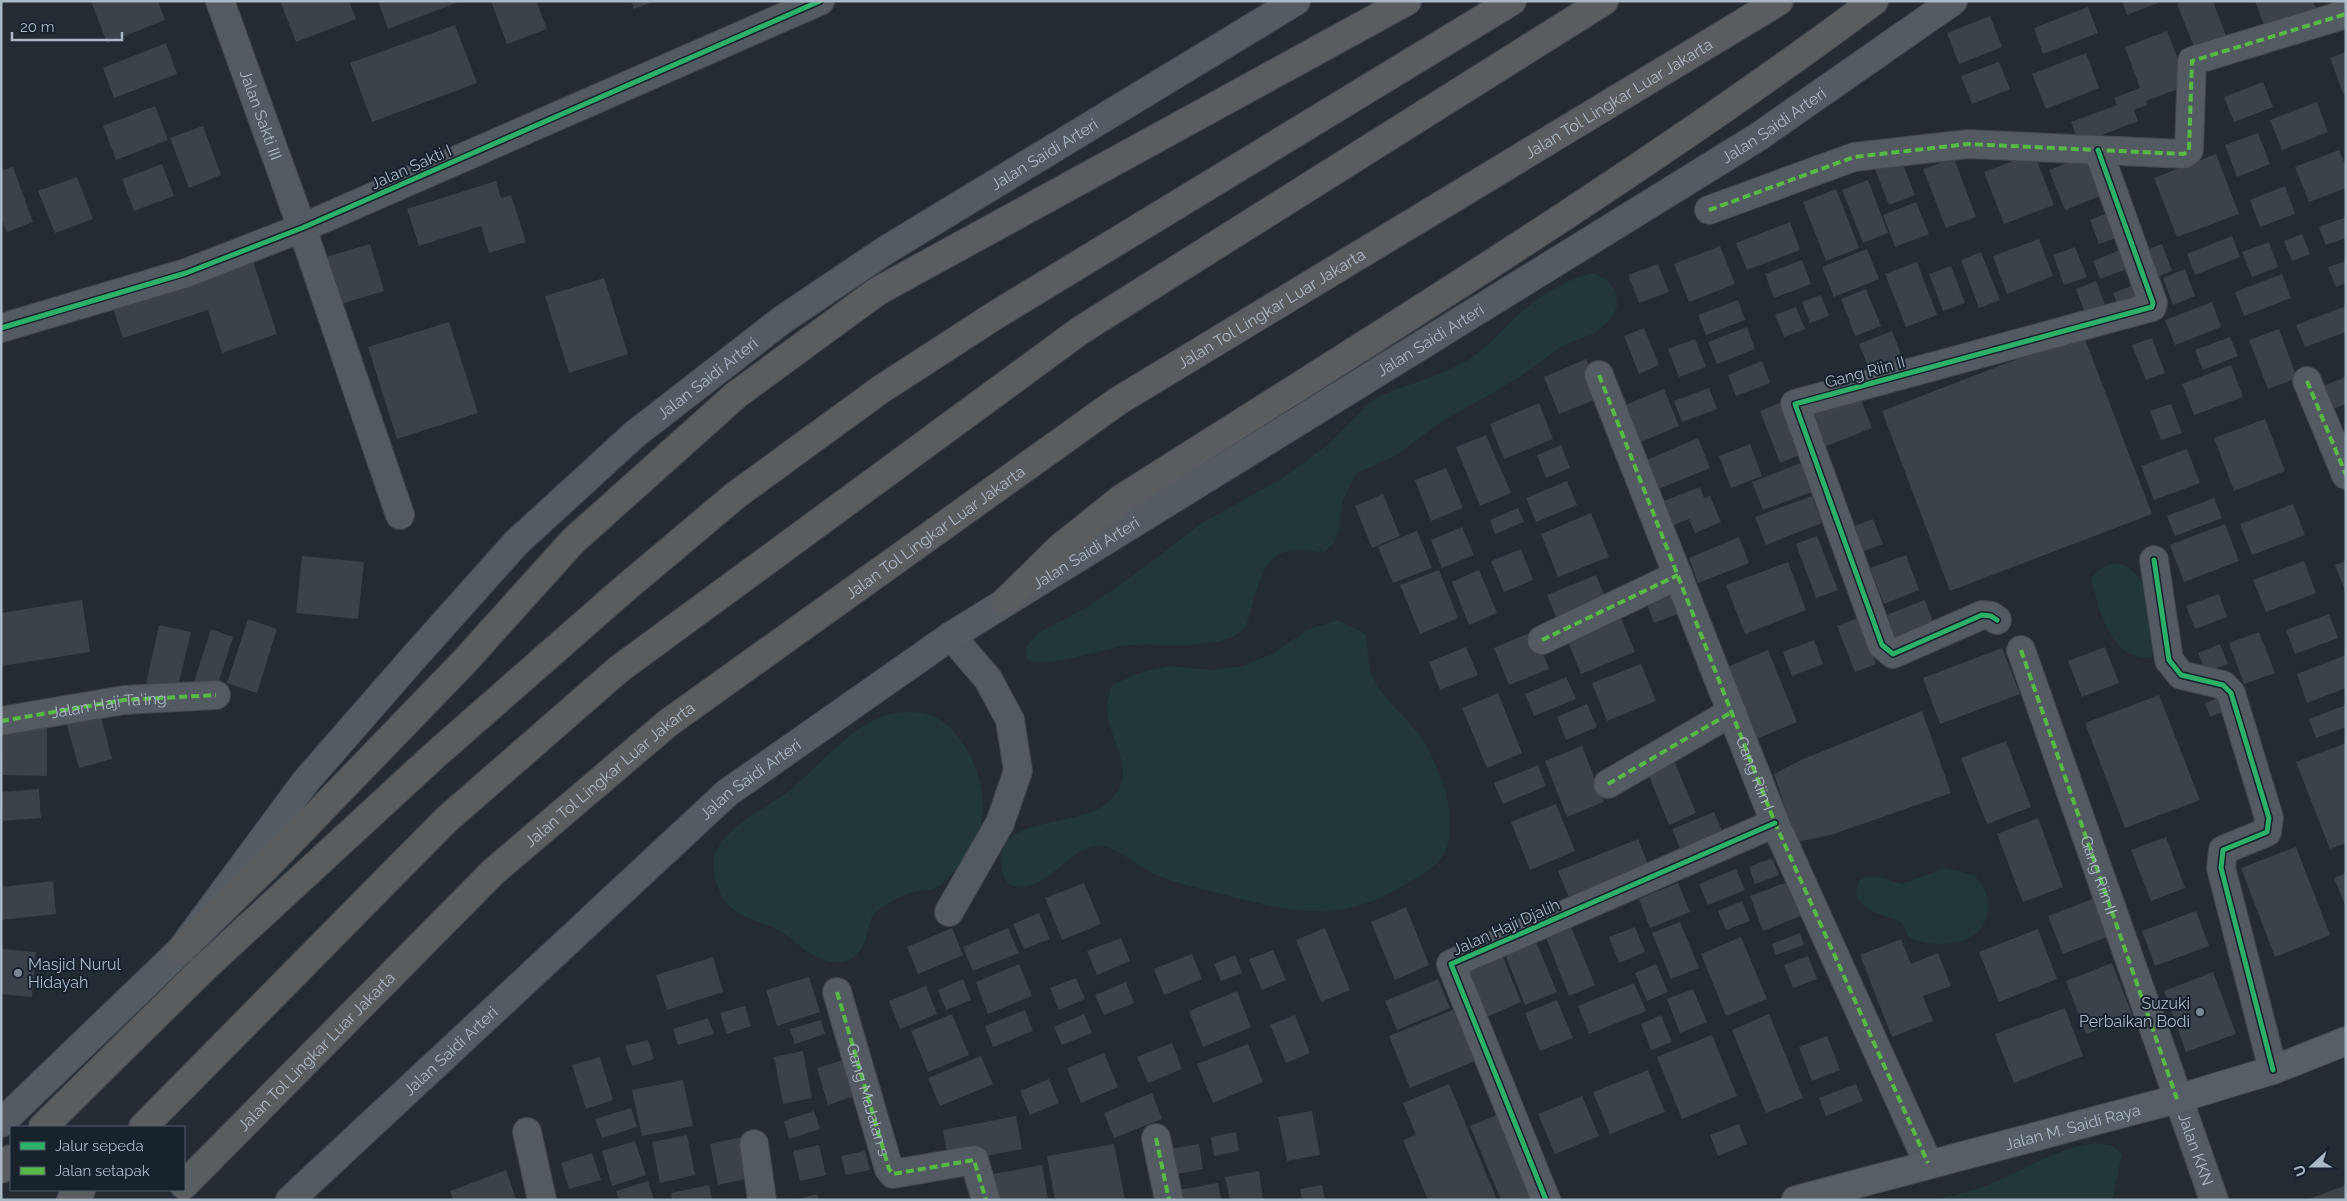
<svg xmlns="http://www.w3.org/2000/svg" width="2347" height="1201" viewBox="0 0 2347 1201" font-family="Raleway,sans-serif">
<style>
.green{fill:#213739}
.building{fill:#3b4249}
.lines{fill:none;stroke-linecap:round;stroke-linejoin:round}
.street-casing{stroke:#40464c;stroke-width:30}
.secondary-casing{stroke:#40464c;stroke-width:30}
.primary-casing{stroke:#414850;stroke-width:30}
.highway-casing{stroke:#40474f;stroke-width:30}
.street{stroke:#535a61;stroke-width:28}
.secondary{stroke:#575e66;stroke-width:28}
.primary{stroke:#555b63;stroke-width:28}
.highway{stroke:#595d60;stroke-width:28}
.quiet{stroke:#58b947;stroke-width:4;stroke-dasharray:8 4;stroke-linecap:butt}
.cycleway-casing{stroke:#17222d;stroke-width:8}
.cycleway{stroke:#2db169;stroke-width:5}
.poi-dot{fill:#7c8793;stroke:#17222d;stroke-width:2}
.labels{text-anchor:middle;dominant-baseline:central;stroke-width:4;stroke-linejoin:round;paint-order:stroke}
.street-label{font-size:16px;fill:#abb8c6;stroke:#17222d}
.poi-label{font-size:16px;fill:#abb8c6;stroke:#17222d;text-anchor:start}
</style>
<rect width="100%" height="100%" fill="#242b33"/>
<path class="green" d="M1593 273 1607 280 1616 292 1617 307 1610 320 1593 334 1564 345 1515 380 1438 424 1395 456 1357 473 1343 499 1339 528 1335 542 1323 553C1269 541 1263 566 1251 610 1249 618 1246 629 1239 633 1211 652 1156 641 1123 646 1103 649 1042 670 1027 659L1026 647 1038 633 1091 605 1153 561 1200 524 1281 479 1326 446 1369 403 1382 395C1410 384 1441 375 1468 360 1490 346 1505 325 1525 309 1545 293 1568 278 1593 273Z
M2115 563C2152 568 2151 622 2155 651L2151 657C2111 662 2098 608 2091 578L2100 569Z
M1338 620 1366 634C1368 649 1367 664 1373 678 1384 701 1403 714 1418 733 1433 752 1449 793 1450 818 1452 857 1438 866 1406 884 1341 924 1295 913 1225 895 1201 888 1180 885 1156 875 1141 868 1115 846 1100 846 1069 846 1052 887 1020 887 1016 887 1010 884 1006 883 978 811 1072 832 1107 803 1139 776 1114 748 1108 719 1106 706 1108 697 1112 685L1139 673 1169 666 1213 670 1243 666 1272 654 1309 629Z
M907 712C914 712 923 712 930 715 968 730 990 788 981 826 976 847 958 867 944 882 934 893 920 889 907 894 898 897 887 904 879 909 868 918 869 929 865 941 849 980 813 958 791 939 764 916 730 924 717 885 713 871 711 859 719 846 735 821 767 808 790 790 818 767 843 735 876 719 885 714 896 713 907 712Z
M1945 868 1974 875C1983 885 1988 893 1988 907 1988 946 1937 950 1909 938L1902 923C1885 913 1846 910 1859 881L1865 877H1880L1902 884Z
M2096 1143 2111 1145 2122 1154 2112 1200H1930C1954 1196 1975 1191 1997 1181 2030 1167 2060 1147 2096 1143Z"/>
<path class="building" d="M91 1H158L165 20 107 43Z
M280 1H349L356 19 296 42Z
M378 1H461L388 29Z
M491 1H536L547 29 507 44Z
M631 1H655L634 9Z
M2122 1H2163L2127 15Z
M2184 1H2213L2229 44 2198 57 2177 4Z
M2255 1H2313L2317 13 2267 33Z
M2088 7 2098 33 2043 54 2034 28Z
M1990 16 2002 47 1959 64 1947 33Z
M455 25 477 83 372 122 350 63Z
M2167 31 2188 85 2146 101 2147 105 2134 110 2138 121 2079 144 2071 122 2117 105 2114 98 2140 88 2125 47Z
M166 43 177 74 114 98 103 68Z
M2346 52V92L2343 93 2330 58Z
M2086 53 2099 88 2046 109 2032 74Z
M1999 62 2010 89 1972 104 1961 76Z
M2263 82 2273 107 2234 122 2224 97Z
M2317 102 2328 132 2282 150 2270 120Z
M155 106 168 140 116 160 103 126Z
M203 126 221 175 189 188 170 138Z
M2258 133 2270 164 2237 177 2225 145Z
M2339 150 2346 167V188L2309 202 2295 167Z
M2034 153 2054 205 2004 224 1984 172Z
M2093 153 2108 193 2065 210 2049 170Z
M2216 154 2239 214 2177 237 2154 178Z
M1954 158 1976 217 1946 228 1923 169Z
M1901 159 1915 195 1889 205 1875 169Z
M162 164 174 196 134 211 122 179Z
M13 167 33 222 7 232 1 218V171Z
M77 177 93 219 55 233 38 191Z
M1868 180 1888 233 1863 243 1842 190Z
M496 181 501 198 511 195 526 242 489 253 481 226 419 246 407 209Z
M2285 186 2295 214 2260 227 2250 200Z
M1836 189 1859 248 1826 261 1803 202Z
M1916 202 1929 234 1895 247 1883 215Z
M2117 209 2127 234 2099 244 2090 220Z
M2346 217V238L2326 245 2319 227Z
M1790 222 1800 250 1747 270 1736 243Z
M2302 234 2310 254 2292 261 2284 241Z
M2232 236 2240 257 2195 275 2187 254Z
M2039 239 2053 276 2007 294 1993 256Z
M2269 242 2278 267 2252 277 2242 252Z
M370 244 384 291 341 304 326 257Z
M2162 244 2172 271 2151 279 2141 252Z
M1720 246 1735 284 1689 302 1674 264Z
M2075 247 2087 277 2064 285 2053 255Z
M1867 249 1879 279 1834 297 1822 267Z
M2120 250 2127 269 2100 279 2093 261Z
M1981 252 2000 300 1979 308 1961 260Z
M252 258 277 334 222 353 208 310 123 338 113 308Z
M1802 260 1811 284 1774 298 1765 274Z
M2346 261V283L2336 287 2328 267Z
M1917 262 1937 315 1906 327 1885 274Z
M1658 264 1669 292 1639 303 1628 275Z
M1951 266 1965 303 1943 311 1929 274Z
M2185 269 2195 296 2173 305 2163 278Z
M2282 274 2291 298 2244 316 2235 292Z
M604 278 628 354 569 373 545 296Z
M2096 281 2108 313 2088 321 2076 289Z
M2134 285 2141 305 2121 313 2113 293Z
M1866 289 1881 326 1855 336 1841 299Z
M1821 295 1829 316 1810 323 1802 302Z
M1738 300 1745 320 1706 335 1698 315Z
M2212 302 2221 327 2175 345 2165 320Z
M2346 306V332L2305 347 2296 325Z
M1796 307 1805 329 1784 337 1775 315Z
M449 322 478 413 397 439 368 347Z
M1747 327 1755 349 1717 364 1708 342Z
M1644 328 1659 365 1639 374 1624 336Z
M2279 329 2297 378 2268 389 2249 340Z
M1892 331 1904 362 1871 374 1859 344Z
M2083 334 2152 514 1950 591 1882 411Z
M2230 337 2238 356 2203 370 2195 350Z
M2152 338 2165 373 2146 380 2132 345Z
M1695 339 1706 367 1679 377 1668 349Z
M1586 359 1602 397 1559 414 1544 377Z
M1762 361 1770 383 1736 396 1728 375Z
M2231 365 2243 397 2194 415 2182 384Z
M2346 377V404L2323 413 2315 389Z
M1709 388 1717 409 1682 422 1674 401Z
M1664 389 1679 426 1634 445 1618 408Z
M1858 392 1872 428 1824 447 1810 410Z
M1787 400 1807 452 1780 463 1760 411Z
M1539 403 1553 439 1504 459 1490 424Z
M2171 404 2182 433 2161 440 2150 411Z
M2265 419 2285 471 2234 491 2214 438Z
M1486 435 1511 493 1480 506 1456 447Z
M1698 438 1710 468 1654 491 1642 462Z
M1750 444 1762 476 1731 488 1719 456Z
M1561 445 1570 468 1546 478 1537 455Z
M2187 449 2200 483 2154 500 2141 466Z
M1801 463 1812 492 1763 510 1752 482Z
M1446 468 1463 508 1431 521 1415 480Z
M1567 481 1577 505 1536 522 1526 498Z
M1700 487 1704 498 1710 496 1721 522 1695 533 1689 519 1666 528 1656 504Z
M1383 494 1400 536 1372 548 1355 506Z
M1812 496 1822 523 1766 545 1755 517Z
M2214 498 2222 518 2175 536 2167 516Z
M2293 504 2305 535 2252 555 2240 524Z
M1518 508 1524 522 1495 534 1490 520Z
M1591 513 1609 557 1558 577 1541 534Z
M1873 519 1883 544 1861 552 1852 527Z
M2225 524 2239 561 2184 582 2170 545Z
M1462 527 1474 555 1442 568 1431 540Z
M1417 531 1432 568 1393 583 1378 547Z
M1817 536 1838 590 1816 598 1796 544Z
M1739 537 1749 563 1698 583 1689 558Z
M1521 549 1533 580 1504 592 1491 561Z
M1906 555 1919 590 1884 604 1870 568Z
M302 556 364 562 358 619 296 613Z
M2304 561 2316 593 2266 612 2253 580Z
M2346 561V593L2335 565Z
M1788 562 1806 610 1745 634 1726 585Z
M1439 570 1458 618 1420 634 1400 585Z
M1479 570 1497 613 1469 625 1452 582Z
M1596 575 1607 603 1558 622 1547 595Z
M1677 587 1685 611 1654 623 1645 599Z
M2219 594 2227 617 2195 629 2186 606Z
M82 600 90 652 1 666V613Z
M1925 600 1935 628 1895 644 1884 616Z
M1618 611 1635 652 1581 674 1564 632Z
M2329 614 2338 638 2295 654 2286 630Z
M1858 618 1876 664 1855 672 1837 626Z
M248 619 277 629 257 693 227 683Z
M159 625 191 632 177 691 146 684Z
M211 629 233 637 215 693 193 685Z
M1534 631 1549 669 1509 685 1494 648Z
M2259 632 2275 673 2244 684 2229 643Z
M1814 640 1823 664 1792 676 1783 652Z
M2220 644 2228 664 2206 672 2198 653Z
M1466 647 1478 675 1440 690 1429 662Z
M2105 647 2119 683 2082 697 2068 661Z
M2002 648 2020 694 1940 724 1923 678Z
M1768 650 1797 722 1754 740 1725 668Z
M2346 655V688L2307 703 2297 674Z
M1641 664 1656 701 1607 721 1592 683Z
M1566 677 1576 699 1534 716 1525 694Z
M1498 693 1522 753 1487 768 1462 708Z
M2159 695 2200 800 2125 828 2085 723Z
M2225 695 2230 709 2210 717 2205 703Z
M1587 704 1597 727 1566 740 1557 717Z
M2346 705V727L2316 738 2309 719Z
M1922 711 1951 793 1831 835 1797 842 1774 774 1801 760Z
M101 717 112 759 79 768 67 725Z
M3 726 47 727V776L2 775Z
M2006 741 2031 807 1987 824 1961 758Z
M2346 743V843L2330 849 2296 762Z
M1582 746 1604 802 1567 817 1545 761Z
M1675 763 1696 813 1669 825 1648 774Z
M1538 765 1546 786 1503 804 1494 783Z
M39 789 41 818 3 821 1 792Z
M1556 804 1575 851 1530 870 1511 822Z
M1714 812 1722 831 1680 848 1672 829Z
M2038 818 2063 887 2023 902 1997 834Z
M2166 837 2185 888 2151 901 2131 850Z
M1638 839 1649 867 1570 900 1558 871Z
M2296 847 2330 935 2275 957 2241 868Z
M1772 858 1779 875 1755 884 1749 867Z
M1736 869 1745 890 1708 905 1699 884Z
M2346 873V907L2334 878Z
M1793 880 1806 914 1763 931 1750 896Z
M53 881 56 914 1 920V887Z
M1084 883 1101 924 1062 940 1045 898Z
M1678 883 1690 912 1650 928 1639 899Z
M2095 898 2110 936 2063 954 2048 916Z
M1742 901 1750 921 1726 930 1718 911Z
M1406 907 1429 965 1395 980 1371 922Z
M2196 911 2209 946 2155 966 2142 931Z
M1039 913 1050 939 1024 949 1013 924Z
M1569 922 1595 985 1569 996 1544 932Z
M1680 922 1699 968 1671 979 1652 933Z
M1635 927 1645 952 1619 963 1609 937Z
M952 928 963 955 918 974 907 947Z
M1008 928 1019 953 973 971 963 947Z
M1325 928 1350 990 1321 1002 1296 940Z
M2038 929 2057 979 1999 1002 1979 952Z
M1800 933 1804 945 1776 955 1772 944Z
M1534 937 1557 992 1525 1005 1503 949Z
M1741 937 1767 999 1726 1016 1701 954Z
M1121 938 1130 961 1097 975 1087 951Z
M1901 939 1911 964 1938 953 1951 986 1923 996 1933 1021 1892 1037 1860 955Z
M1 949 36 952 32 997 1 994Z
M1273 950 1286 980 1262 990 1249 959Z
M1192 954 1202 979 1164 995 1154 969Z
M1235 955 1242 973 1221 981 1214 964Z
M1808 956 1817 979 1793 988 1784 965Z
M713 957 723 992 667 1010 656 975Z
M1503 957 1521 1002 1482 1019 1464 973Z
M2112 963 2133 1017 2086 1034 2066 981Z
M1019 964 1032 996 988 1014 976 982Z
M1656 964 1668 992 1647 1001 1635 973Z
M2213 972 2236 1034 2186 1052 2164 991Z
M809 977 820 1012 777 1026 766 990Z
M1076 978 1085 999 1059 1010 1050 988Z
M963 979 971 1000 946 1010 938 990Z
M1438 979 1450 1008 1397 1030 1385 1001Z
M1126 982 1134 1003 1104 1015 1095 995Z
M1634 983 1646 1011 1589 1034 1578 1006Z
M926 986 937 1014 900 1029 889 1001Z
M1693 989 1707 1022 1680 1033 1667 999Z
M1237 991 1251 1027 1203 1047 1189 1011Z
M1557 1000 1573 1038 1540 1051 1525 1013Z
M745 1006 751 1026 727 1034 720 1013Z
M2065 1008 2083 1056 2014 1083 1995 1034Z
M1025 1010 1033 1031 993 1047 985 1026Z
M1453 1010 1475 1061 1410 1088 1389 1036Z
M952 1014 969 1055 928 1072 911 1031Z
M1084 1014 1092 1033 1062 1045 1054 1027Z
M1769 1014 1803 1098 1766 1113 1732 1030Z
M1295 1015 1310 1053 1286 1063 1270 1025Z
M1661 1015 1672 1042 1651 1050 1641 1024Z
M708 1018 714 1034 678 1045 673 1029Z
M821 1020 825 1034 795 1044 790 1029Z
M1712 1035 1737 1096 1682 1119 1657 1057Z
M1827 1036 1840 1070 1812 1081 1799 1047Z
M648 1040 654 1059 632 1066 625 1046Z
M1172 1043 1182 1069 1148 1083 1137 1057Z
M1248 1044 1263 1082 1213 1103 1197 1064Z
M803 1051 812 1098 783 1104 774 1057Z
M1104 1053 1118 1087 1081 1103 1067 1068Z
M981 1056 993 1084 940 1106 928 1078Z
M600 1057 613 1100 586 1109 572 1065Z
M844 1060 855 1096 828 1105 817 1068Z
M1648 1070 1665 1112 1610 1134 1593 1092Z
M1049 1079 1059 1103 1030 1115 1020 1091Z
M683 1080 693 1126 642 1136 632 1090Z
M1449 1084 1497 1200H1428L1403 1140 1416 1135 1403 1103Z
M1856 1084 1863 1101 1826 1116 1819 1098Z
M1152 1093 1162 1119 1114 1138 1104 1113Z
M1582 1096 1599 1136 1555 1154 1538 1114Z
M631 1108 637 1127 602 1138 595 1119Z
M814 1111 820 1129 789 1139 784 1121Z
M1312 1111 1320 1155 1287 1161 1278 1117Z
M1502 1113 1537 1200H1501L1470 1126Z
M1016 1116 1022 1149 949 1163 943 1130Z
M1739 1124 1747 1144 1718 1156 1710 1135Z
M1236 1132 1239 1151 1214 1156 1211 1137Z
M687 1135 695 1175 660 1183 652 1142Z
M742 1137 750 1178 718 1185 710 1144Z
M635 1141 646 1175 612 1186 602 1151Z
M1114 1144 1125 1200H1055L1047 1156Z
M1199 1144 1203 1169 1168 1176 1163 1150Z
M819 1145 826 1175 800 1181 793 1151Z
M865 1151 870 1170 846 1175 841 1156Z
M592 1153 601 1180 569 1189 561 1163Z
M1042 1165 1048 1200H993L988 1175Z
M506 1170 516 1199 453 1200 450 1191Z
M1259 1171 1263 1199 1230 1200 1225 1177Z
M648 1181 654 1200H619L616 1191Z
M1218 1183 1221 1200H1180L1178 1190Z
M709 1185 712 1200H672L671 1193Z
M1322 1185 1325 1200H1302L1300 1189Z
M2346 1185V1200H2306Z
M817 1194 819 1200H798V1199Z"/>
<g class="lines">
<g class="street-casing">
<g id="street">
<path id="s1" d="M220 1 302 228 400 515"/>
<path d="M1709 210 1854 157 1968 144 2184 154 2189 150 2192 61 2346 14"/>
<path d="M1 328 186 273 302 228 820 1"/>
<path d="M1599 375 1775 823 1928 1163"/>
<path d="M2307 381 2346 475"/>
<path d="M2154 560 2169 660 2181 675 2223 685 2231 693 2269 818 2267 832 2223 850 2221 868 2273 1070"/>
<path d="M1997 620 1991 616 1982 615 1893 654 1882 645 1795 404 2152 307 2153 303 2098 150"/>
<path d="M1542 640 1678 575"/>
<path id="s2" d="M2021 650 2214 1200"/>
<path d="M1 721 124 700 216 695"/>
<path d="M1608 784 1732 712"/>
<path d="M949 912 1000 823 1018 771 1010 720 988 679 951 636"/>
<path id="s3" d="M837 992 889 1169 893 1174 974 1160 986 1200"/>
<path d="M527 1132 542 1200"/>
<path d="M1156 1138 1169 1200"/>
<path d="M754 1144 762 1200"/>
<path d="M1546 1200 1451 964 1775 823"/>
</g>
</g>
<g class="secondary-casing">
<g id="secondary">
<path id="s4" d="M1796 1200 2177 1099 2273 1070 2346 1041"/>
</g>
</g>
<g class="primary-casing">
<g id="primary">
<path id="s5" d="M1 1123 181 950 306 781 416 655 516 543 635 434 782 320 886 250 1296 1"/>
<path id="s6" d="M290 1200 727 793 951 636 1758 137 1953 1"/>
</g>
</g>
<g class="highway-casing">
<g id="highway">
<path d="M1006 601 1060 548 1121 499C1374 338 1632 181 1874 1"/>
<path d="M181 950 265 868 464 662 573 541 736 395 878 291 1407 1"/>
<path d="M43 1127 204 968 435 755 623 590 736 495 880 390 994 316 1512 1"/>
<path d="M143 1127 446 820 619 669 1081 330 1604 1"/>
<path d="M1 1169 11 1159"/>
<path id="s7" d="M184 1185 493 872 668 723 1118 401 1779 1"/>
<path d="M71 1200 81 1190"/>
</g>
</g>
<use href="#street" class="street"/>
<use href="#secondary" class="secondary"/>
<use href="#primary" class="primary"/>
<use href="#highway" class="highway"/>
<g class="quiet">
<path d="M1709 210 1854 157 1968 144 2184 154 2189 150 2192 61 2346 14"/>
<path id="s8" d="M1599 375 1775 823 1928 1163"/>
<path d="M2307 381 2346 475"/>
<path d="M1542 640 1678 575"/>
<path id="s9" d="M2021 650 2177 1099"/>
<path id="s10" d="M1 721 124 700 216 695"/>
<path d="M1608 784 1732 712"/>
<path d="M837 992 889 1169 893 1174 974 1160 986 1200"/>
<path d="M1156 1138 1169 1200"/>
</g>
<g class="cycleway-casing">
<path id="cycleway" d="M1 328 186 273 302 228 820 1
M2154 560 2169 660 2181 675 2223 685 2231 693 2269 818 2267 832 2223 850 2221 868 2273 1070
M1997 620 1991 616 1982 615 1893 654 1882 645 1795 404 2152 307 2153 303 2098 150
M1546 1200 1451 964 1775 823"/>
</g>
<use href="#cycleway" class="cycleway"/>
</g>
<g class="poi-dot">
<circle cx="18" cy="973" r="5"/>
<circle cx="2200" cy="1012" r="5"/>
</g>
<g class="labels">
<g class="street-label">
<text stroke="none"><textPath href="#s7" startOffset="1808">Jalan Tol Lingkar Luar Jakarta</textPath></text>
<text stroke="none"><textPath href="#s1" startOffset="121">Jalan Sakti III</textPath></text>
<text stroke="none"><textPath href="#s6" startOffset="1839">Jalan Saidi Arteri</textPath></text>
<text stroke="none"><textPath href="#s5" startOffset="1435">Jalan Saidi Arteri</textPath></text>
<text transform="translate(411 167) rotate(-24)">Jalan Sakti I</text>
<text stroke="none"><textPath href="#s7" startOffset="1402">Jalan Tol Lingkar Luar Jakarta</textPath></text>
<text stroke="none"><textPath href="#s6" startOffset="1434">Jalan Saidi Arteri</textPath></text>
<text transform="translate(1865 372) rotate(-15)">Gang Riin II</text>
<text stroke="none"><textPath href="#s5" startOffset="1030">Jalan Saidi Arteri</textPath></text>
<text stroke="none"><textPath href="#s7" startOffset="998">Jalan Tol Lingkar Luar Jakarta</textPath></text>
<text stroke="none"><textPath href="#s6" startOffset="1029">Jalan Saidi Arteri</textPath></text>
<text stroke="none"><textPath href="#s10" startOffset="109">Jalan Haji Ta'ing</textPath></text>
<text stroke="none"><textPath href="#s8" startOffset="428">Gang Riin I</textPath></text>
<text stroke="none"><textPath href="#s7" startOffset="592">Jalan Tol Lingkar Luar Jakarta</textPath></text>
<text stroke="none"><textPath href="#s6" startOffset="624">Jalan Saidi Arteri</textPath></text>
<text stroke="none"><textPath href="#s9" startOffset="238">Gang Riin II</textPath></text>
<text transform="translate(1506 927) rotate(-24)">Jalan Haji Djalih</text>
<text stroke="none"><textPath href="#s7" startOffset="188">Jalan Tol Lingkar Luar Jakarta</textPath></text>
<text stroke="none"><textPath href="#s6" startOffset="219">Jalan Saidi Arteri</textPath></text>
<text stroke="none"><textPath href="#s3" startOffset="112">Gang MaJalan s</textPath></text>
<text stroke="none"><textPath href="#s4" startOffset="286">Jalan M. Saidi Raya</textPath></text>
<text stroke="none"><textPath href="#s2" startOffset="529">Jalan KKN</textPath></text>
</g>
<g class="poi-label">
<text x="28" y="964">Masjid Nurul<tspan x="28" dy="18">Hidayah</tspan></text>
<text x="2190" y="1003" text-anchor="end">Suzuki<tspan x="2190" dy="18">Perbaikan Bodi</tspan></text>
</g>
</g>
<rect width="2347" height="1201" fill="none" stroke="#abb8c6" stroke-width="5"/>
<rect x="10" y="1126" width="175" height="65" fill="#17222d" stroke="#525e6a"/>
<rect x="20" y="1142" width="25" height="8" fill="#2db169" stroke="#525e6a"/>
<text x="55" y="1151" font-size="15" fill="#abb8c6">Jalur sepeda</text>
<rect x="20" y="1167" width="25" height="8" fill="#58b947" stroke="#525e6a"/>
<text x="55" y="1176" font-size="15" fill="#abb8c6">Jalan setapak</text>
<g transform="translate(2312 1166) rotate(249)" stroke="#17222d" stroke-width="4" paint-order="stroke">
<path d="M0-4L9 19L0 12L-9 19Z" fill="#abb8c6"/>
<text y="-8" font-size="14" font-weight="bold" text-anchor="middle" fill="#abb8c6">U</text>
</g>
<path d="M12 32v8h110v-8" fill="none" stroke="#abb8c6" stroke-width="2.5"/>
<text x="20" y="32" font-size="15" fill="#abb8c6" stroke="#17222d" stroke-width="4" paint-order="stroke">20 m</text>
</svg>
